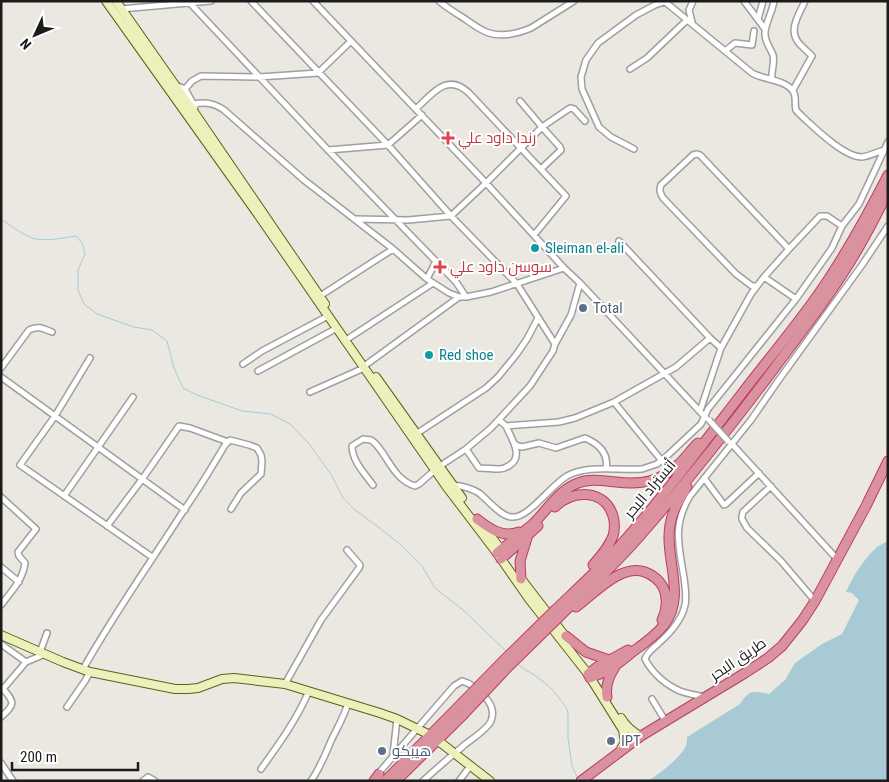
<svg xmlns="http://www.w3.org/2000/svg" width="889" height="782" viewBox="0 0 889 782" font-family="'Roboto Condensed',Cairo,sans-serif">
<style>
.water{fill:#a7cad4}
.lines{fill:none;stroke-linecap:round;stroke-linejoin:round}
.stream{stroke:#a7cad4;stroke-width:1}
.street-casing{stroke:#9f9f9f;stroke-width:8}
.secondary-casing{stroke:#596312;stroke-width:10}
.highway-casing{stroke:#bf3966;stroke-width:11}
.street{stroke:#fff;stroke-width:5}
.secondary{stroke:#edf0bb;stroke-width:8}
.highway{stroke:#da929f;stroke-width:9}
.street-bridge-casing{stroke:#9f9f9f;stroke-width:8;stroke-linecap:butt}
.highway-bridge-casing{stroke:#bf3966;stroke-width:11;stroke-linecap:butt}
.street-bridge{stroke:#fff;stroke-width:5}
.highway-bridge{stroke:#da929f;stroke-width:9}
.health-dot{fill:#e0444e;stroke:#fff;stroke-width:2}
.culture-dot{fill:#0f9aa8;stroke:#fff;stroke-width:2}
.service-dot{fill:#5c6f8a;stroke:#fff;stroke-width:2}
.labels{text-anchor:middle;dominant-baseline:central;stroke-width:4;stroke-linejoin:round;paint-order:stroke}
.health-label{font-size:15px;fill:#be3a42;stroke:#fff;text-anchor:start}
.culture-label{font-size:15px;fill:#0d838f;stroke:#fff;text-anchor:start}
.service-label{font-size:15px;fill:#4e5e75;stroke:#fff;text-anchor:start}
.street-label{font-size:15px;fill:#1b1b1b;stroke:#fff}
</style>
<rect width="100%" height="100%" fill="#ebe8e2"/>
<path class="water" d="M888 541V781H648C658 775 683 756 686 745 687 745 687 738 687 737L740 704C749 689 754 691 769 694L785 680 795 663 822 644 842 634 859 600 852 593 846 592C852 577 865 558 877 547 880 545 884 543 888 541Z"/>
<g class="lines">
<path class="stream" d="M1 219C10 225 25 237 36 239 49 241 64 238 76 236L82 243 85 254 78 270V290L84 304 97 314 134 327 152 330 167 341 174 368 183 388 197 395 242 411 271 414 290 424 310 445 332 476 343 498 355 510 377 526 401 545 422 566 435 588 463 610 507 652
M518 664 524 669 536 676 552 689 566 707 568 713V738L572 766 578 779"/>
<g class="street-casing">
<path id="street" d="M188 1 328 150 456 282 466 297
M251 1 388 145 451 216 517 284 555 344
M313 1 486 183 564 268 580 283 706 418
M439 1C446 7 454 12 462 17 470 22 479 30 489 33 502 37 519 33 531 28L574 1
M664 1 752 73C764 80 784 79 793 91 797 97 794 104 796 110 799 114 804 118 807 121 819 132 845 157 862 157 869 156 877 152 884 150
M744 1 765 29
M121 9 211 1
M758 19 763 1
M692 22 689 10 693 1
M725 51 735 43 752 45 754 31
M630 69 647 58 687 20
M772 79C771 71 775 63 773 55 770 47 764 41 765 32 766 22 772 13 774 1
M175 85 185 89 195 107
M185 89 192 81 201 76 259 77 318 73 351 41
M793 90 812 56C807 51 802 47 798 42 788 29 800 13 805 1
M520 101 542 127 570 108 574 109 585 121
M194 104C206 102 214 103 224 110L304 180 393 249 427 279 449 293 459 297H466L491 292 564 268
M416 109C432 94 447 72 469 93L566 196 534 235
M634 149 611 137 599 127 582 89 581 77 586 60 598 43 636 15 655 5 664 2
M328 150 388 145 422 115
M356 219 408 220 451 216 486 183 542 127 560 147 561 150 541 169
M619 241 710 338
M764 277 796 299
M427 279 436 261
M756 286H752L736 274 663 198C660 193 659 190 661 185L693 155 697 154 700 155 789 249
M320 296 393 249
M349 338 433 283
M90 358 55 416 20 465 152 557
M243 364 262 351 328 316
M367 364 459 297
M1 368 29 330C38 325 44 329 52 332
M258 371 337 328
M1 377 185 510
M310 392 364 368
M614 402 662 461
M700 411 721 348 751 294 764 277 789 249 820 216H827L842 226
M499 420 506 426 559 422 575 418 614 402 676 367 710 338 721 348
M416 434 486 388 498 377 516 355 527 339 538 318
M731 443 837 559
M515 444 518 446 522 447 539 443 556 448 585 438C599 444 609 453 606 469
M466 449 479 468C486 468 492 469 499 469 503 469 506 468 510 465 524 456 511 438 506 426
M440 466 466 449 491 428 530 386 553 351 555 344 571 315 580 283
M704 478 724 505 726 504 759 473
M373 485C365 474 352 461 352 446L363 439C365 439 369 440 371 440 376 443 379 448 382 452 391 465 398 481 415 486L419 484 435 470
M453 485C462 486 471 488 479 493 488 500 501 517 512 517 528 519 551 485 567 476 588 464 619 471 642 469L657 464 668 455 701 424 708 409 796 299 832 248 842 226 859 204 888 142
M771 486 743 512 742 516V519L747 528 781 561 815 601
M64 496 133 397
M1 497 36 529 18 552 19 556 25 563C23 580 11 592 1 605
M107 526 143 478 179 426 190 428 228 442
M1 567 19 582
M1 644 26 662
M40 652 47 633
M83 669C114 614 150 563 184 510 199 489 212 467 225 445L230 440 249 445 257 448 261 455 262 461 261 474 241 493 231 509
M285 684 321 620 359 568 360 565 347 550
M704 697C696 695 688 694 680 691 666 685 652 673 645 659 647 652 654 648 660 642 671 632 682 620 685 605 687 596 685 587 684 578 679 546 672 526 690 496L751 420 778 381 862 265 888 226
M652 699 666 722
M67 707 85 681 90 672
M1 717C14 705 16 703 3 689L26 662 45 654
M393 755 397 719
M1 763 13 781
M261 769C279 744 297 719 309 691
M377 775 454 686 462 681C471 683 478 690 484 696 491 703 495 711 491 721 487 730 470 740 462 747 449 758 436 769 423 781
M143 781 148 777 155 781
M311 781C320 768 325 755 331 741 337 728 344 717 348 703
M459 781 471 765"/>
</g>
<g class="secondary-casing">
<path id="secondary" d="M106 1 257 213 446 486 497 553 529 599 588 674 623 730 625 742 620 751
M116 1 194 112 325 304
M376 377 462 498
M484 527 504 554
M519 576 568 640
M1 635 63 662 90 672 175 689H188L198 688 222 679 234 678 285 684 380 713 397 719 426 733
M621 718C625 725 633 733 641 736
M441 743 490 781"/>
</g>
<g class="highway-casing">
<path id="highway" d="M555 507C572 489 605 489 613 516 615 523 615 529 613 536 609 547 601 556 593 565
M477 519C490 529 502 538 519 532
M497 553C509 543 521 534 533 524 547 510 559 490 578 483 590 478 604 481 616 482 643 485 659 482 680 463 686 457 692 449 698 443
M501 559 538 526
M521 579 520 561 527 538
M576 607C594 594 621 563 645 572 653 575 659 580 663 587 668 597 667 610 662 620
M555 610C576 590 598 570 617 549 662 499 702 445 743 392 767 361 792 331 815 299 843 260 866 218 888 175
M559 617C586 591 614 566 639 537 687 482 732 425 776 366 805 327 836 288 860 245 870 228 879 210 888 192
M566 636 586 652 609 660
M588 674 597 667 628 650
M590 678C595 675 602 674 607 671 617 665 626 657 635 650 645 643 656 635 664 625 687 596 664 558 670 525 672 511 680 499 687 487
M607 697C605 686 609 676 615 667
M374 781 379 774
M385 781 457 708
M396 781 463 715
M581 781 641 736 745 673 768 658 782 646 802 621 815 601 866 506 888 461"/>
</g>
<use href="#street" class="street"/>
<use href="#secondary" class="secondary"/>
<use href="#highway" class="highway"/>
<g class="street-bridge-casing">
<path id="street-bridge" d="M709 420 728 441"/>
</g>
<g class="highway-bridge-casing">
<path id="highway-bridge" d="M457 708 504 660 555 610
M463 715 509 666 559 617"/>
</g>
<use href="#street-bridge" class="street-bridge"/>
<use href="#highway-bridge" class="highway-bridge"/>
</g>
<g class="health-dot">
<path d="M445.5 130.5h5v5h5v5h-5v5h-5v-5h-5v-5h5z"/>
<path d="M437.5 259.5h5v5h5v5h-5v5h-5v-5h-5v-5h5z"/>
</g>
<g class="culture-dot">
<circle cx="535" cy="248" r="5"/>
<circle cx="429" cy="355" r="5"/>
</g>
<g class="service-dot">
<circle cx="583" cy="308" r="5"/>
<circle cx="611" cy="741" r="5"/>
<circle cx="382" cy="751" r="5"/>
</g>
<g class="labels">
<g class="health-label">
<text x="458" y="138">رندا داود علي</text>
<text x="450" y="267">سوسن داود علي</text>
</g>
<g class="culture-label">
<text x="545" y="248">Sleiman el-ali</text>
<text x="439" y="355">Red shoe</text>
</g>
<g class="service-label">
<text x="593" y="308">Total</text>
<text x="621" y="741">IPT</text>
<text x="392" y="751">هيبكو</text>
</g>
<g class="street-label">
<text transform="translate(650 489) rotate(-50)">أتستراد البحر</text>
<text transform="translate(738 659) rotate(-34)">طريق البحر</text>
</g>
</g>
<rect width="889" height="782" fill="none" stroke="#1b1b1b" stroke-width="5"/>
<g transform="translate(35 35) rotate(226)" stroke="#ffffff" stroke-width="4" paint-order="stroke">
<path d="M0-4L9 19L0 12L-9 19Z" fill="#1b1b1b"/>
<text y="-8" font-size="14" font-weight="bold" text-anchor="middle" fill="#1b1b1b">N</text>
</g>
<path d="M12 762v8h126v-8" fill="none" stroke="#1b1b1b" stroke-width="2.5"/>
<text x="20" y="762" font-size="15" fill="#1b1b1b" stroke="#ffffff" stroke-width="4" paint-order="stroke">200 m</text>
</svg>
